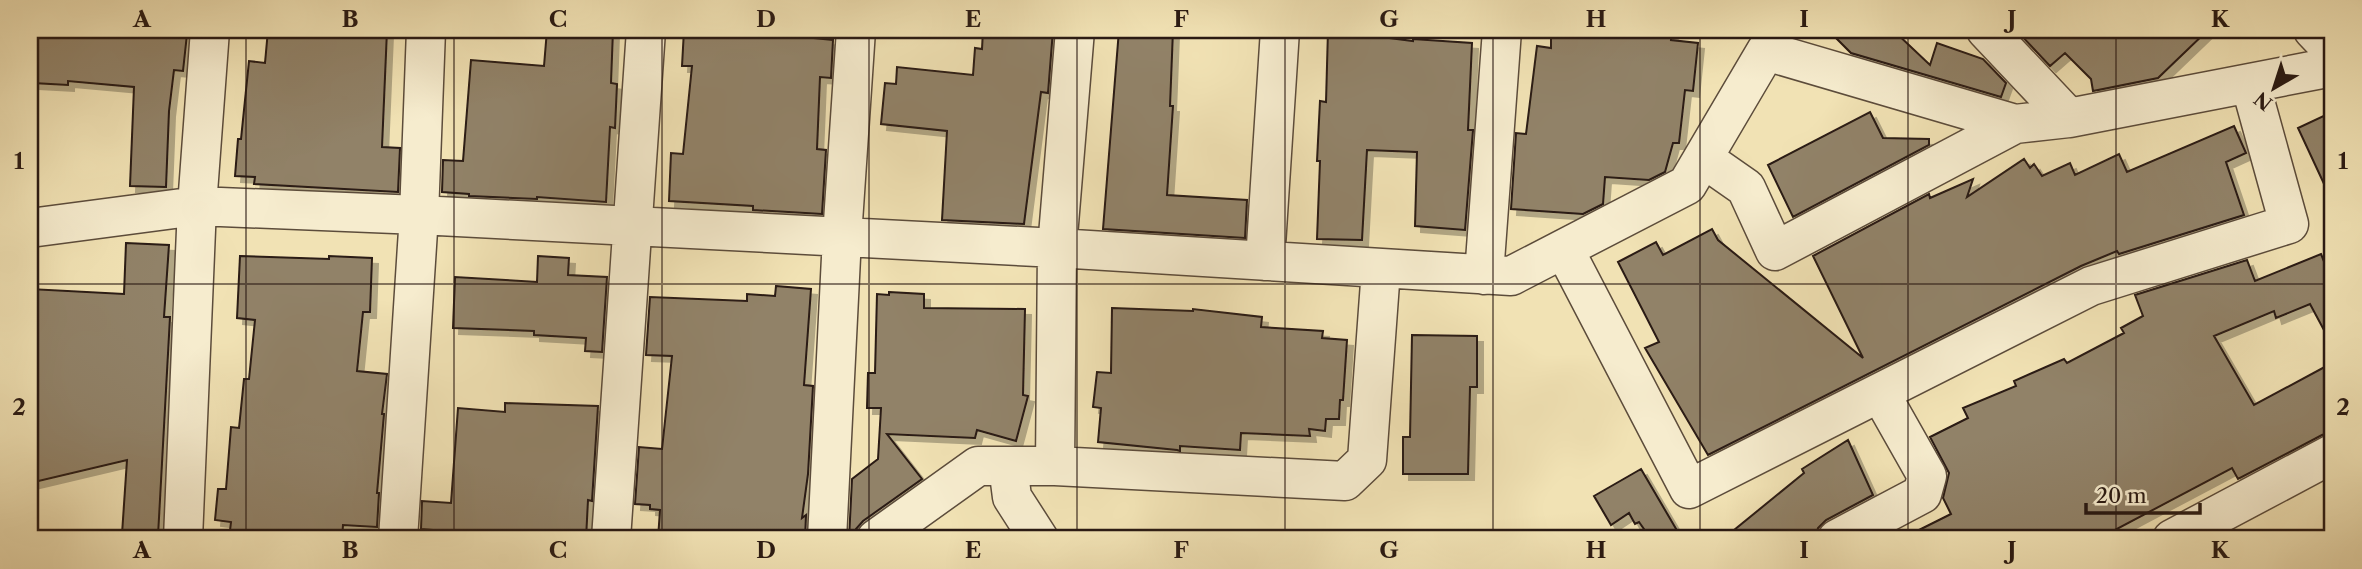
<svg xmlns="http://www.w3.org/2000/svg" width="2362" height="569" viewBox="0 0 2362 569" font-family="'Libre Caslon Text',serif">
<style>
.building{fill:#918267;stroke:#2a1a13;stroke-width:2;filter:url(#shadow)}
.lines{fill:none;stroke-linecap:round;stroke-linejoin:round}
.street-casing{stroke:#5c4c3b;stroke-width:41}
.street{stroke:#f6ecce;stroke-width:38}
.grid{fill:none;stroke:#2a1a13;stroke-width:2;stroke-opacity:0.55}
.neatline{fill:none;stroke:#2a1a13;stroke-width:2.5}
.grid-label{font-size:23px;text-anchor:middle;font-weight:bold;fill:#2a1a13}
</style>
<defs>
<filter id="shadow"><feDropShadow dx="6" dy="6" stdDeviation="0" flood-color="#0004"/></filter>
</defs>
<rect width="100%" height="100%" fill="#f1e2b4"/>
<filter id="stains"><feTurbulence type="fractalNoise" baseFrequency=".00286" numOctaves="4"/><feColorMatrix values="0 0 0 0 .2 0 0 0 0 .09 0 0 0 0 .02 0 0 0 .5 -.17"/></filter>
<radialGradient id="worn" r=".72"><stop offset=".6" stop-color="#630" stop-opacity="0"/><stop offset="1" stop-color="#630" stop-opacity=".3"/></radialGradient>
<path class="building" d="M37 30H144L187 34 183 71 174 70 169 111 166 187 130 186 134 87 68 81V85L33 83Z
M268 30H387L382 147 400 148 398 192 254 184 255 177 235 176 238 139H241L249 61 265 63Z
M547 30H613L611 83 617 84 615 128 610 127 606 202 537 197V199L469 196V194L442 192 443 160 463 161 471 60 544 66Z
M684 30H737L833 40 831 78 820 77 817 149 826 150 822 214 753 210V206L669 201 671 153 683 154 692 66H682Z
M983 30H1053L1048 93 1041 92 1024 224 942 220 947 131 881 124 885 83 896 84 897 67 973 75 975 48 982 49Z
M1119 30H1173L1170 106H1173L1167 195 1247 200 1245 238 1103 229Z
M1328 30 1413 41V39L1472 43 1468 130H1473L1465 230 1415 226 1417 152 1367 150 1362 240 1317 239 1320 161H1317L1320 101 1326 102Z
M1551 30H1672L1671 40 1698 43 1693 91 1685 90 1679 143H1673L1665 172 1649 180 1605 177 1603 204 1583 214 1511 209 1516 133 1526 134 1537 46 1551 48Z
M1828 30H1893L1930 65 1937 43 1983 59 2006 83 2001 97 1851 53Z
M2016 30H2208L2158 78 2093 91 2091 79 2065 53 2050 66Z
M1870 112 1883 138 1929 139V145L1793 217 1768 165Z
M2332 112V201L2298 128Z
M2234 126 2246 153 2226 162 2244 215 2119 254 2117 251 2081 266 1708 455 1645 348 1659 342 1618 262 1656 242 1663 255 1712 229 1718 240 1863 358 1813 256 1929 194 1930 198 1973 179 1967 197 2024 159 2030 168 2034 164 2042 176 2070 163 2075 175 2119 154 2127 172Z
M126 243 169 245 164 317H170L158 536 122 534 127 460 30 483V289L124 294Z
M2321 254 2332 281V345L2310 304 2276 318 2274 311 2214 336 2254 405 2332 363V432L2322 435 2238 479 2232 468 2098 539H1901L1951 514 1943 498 1949 473 1930 437 1968 418 1963 408 2016 386 2014 381 2064 359 2067 363 2124 333 2121 328 2143 316 2135 295 2247 260 2255 281Z
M240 256 329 259V256L372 258 370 312H363L357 371 387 374 382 414H384L377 493H379L377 527 343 525 342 539H229L231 522 215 520 218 489H226L231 427 239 428 244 379H249L255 320 237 318Z
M538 256 569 258 568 275 607 277 602 352 585 351 586 338 534 335V331L453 328 455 277 537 282Z
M776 286 811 289 804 385 813 386 808 474 802 518 806 515 805 539H658L660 510 650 509V505L635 504 639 447 662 449 672 356 646 355 650 297 747 301V294L775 296Z
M889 292 924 294V308L1025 309 1023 395 1028 396 1016 441 977 430 975 438 887 434 922 479 863 521 856 529 854 539H849L852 479 878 459 881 408H867L868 373H875L877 294 889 295Z
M1112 308 1193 311V309L1262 317 1261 327 1323 331 1322 338 1347 340 1343 400H1340L1339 419H1326L1325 431 1309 429 1310 436 1241 433 1240 450 1180 446V451L1177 450 1098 442 1101 408 1093 407 1097 372 1111 373Z
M1412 335 1477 336V387H1470L1468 474H1403V437H1410Z
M505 403 598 406 592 501 588 500 586 539H431L432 530 421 529 422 501 451 503 458 408 505 412Z
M1848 440 1873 495 1826 520 1818 528 1815 539H1723L1804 473 1802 469Z
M1641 469 1682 539H1651L1639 522 1635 524 1629 513 1611 525 1594 496Z"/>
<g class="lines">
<g class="street-casing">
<path id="street" d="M1075 30 1057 248 1055 466 1345 481 1367 460 1381 269
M1986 30 2069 118 2332 67
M2313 30 2332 50
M1703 158 1746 188 1775 251 2015 124
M30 228 197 206 419 215 1057 248 1511 276 1687 185 1766 51 2015 124 2069 118
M1564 249 1689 489 2091 286 2289 224 2250 83
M1265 261 1280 30
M1484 275 1502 30
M1008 466 1012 497 1039 539
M183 539 197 206 210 30
M398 539 419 215 426 30
M611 539 646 30
M827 539 842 237 856 30
M876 539 978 466H1055
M1837 539 1922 494 1927 476 1880 393
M2172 539 2332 454"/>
</g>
<use href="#street" class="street"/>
</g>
<path class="grid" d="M246 30V539M454 30V539M662 30V539M869 30V539M1077 30V539M1285 30V539M1493 30V539M1700 30V539M1908 30V539M2116 30V539M30 284H2332"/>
<rect width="2362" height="569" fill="none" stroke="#f1e2b4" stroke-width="77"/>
<g transform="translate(2274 88) rotate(219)" stroke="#f6ecce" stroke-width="5" paint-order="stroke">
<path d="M0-5L12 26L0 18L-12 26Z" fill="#2a1a13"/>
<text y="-10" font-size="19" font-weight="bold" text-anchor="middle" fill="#2a1a13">N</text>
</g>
<path d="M2086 503v10h114v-10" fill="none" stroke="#2a1a13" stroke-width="3.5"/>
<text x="2096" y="503" font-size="21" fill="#2a1a13" stroke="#f6ecce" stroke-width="5" paint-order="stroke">20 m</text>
<rect x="38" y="38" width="2286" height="492" class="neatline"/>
<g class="grid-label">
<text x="142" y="27">A</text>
<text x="350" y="27">B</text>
<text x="558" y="27">C</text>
<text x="766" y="27">D</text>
<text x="973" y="27">E</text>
<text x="1181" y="27">F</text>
<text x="1389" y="27">G</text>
<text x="1596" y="27">H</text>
<text x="1804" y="27">I</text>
<text x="2012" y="27">J</text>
<text x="2220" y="27">K</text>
<text x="19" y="169">1</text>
<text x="2343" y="169">1</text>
<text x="19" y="415">2</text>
<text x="2343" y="415">2</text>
<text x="142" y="558">A</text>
<text x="350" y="558">B</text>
<text x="558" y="558">C</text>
<text x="766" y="558">D</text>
<text x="973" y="558">E</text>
<text x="1181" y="558">F</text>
<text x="1389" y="558">G</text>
<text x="1596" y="558">H</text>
<text x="1804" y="558">I</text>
<text x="2012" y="558">J</text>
<text x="2220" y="558">K</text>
</g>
<rect width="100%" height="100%" filter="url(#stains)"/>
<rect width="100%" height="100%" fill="url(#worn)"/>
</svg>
